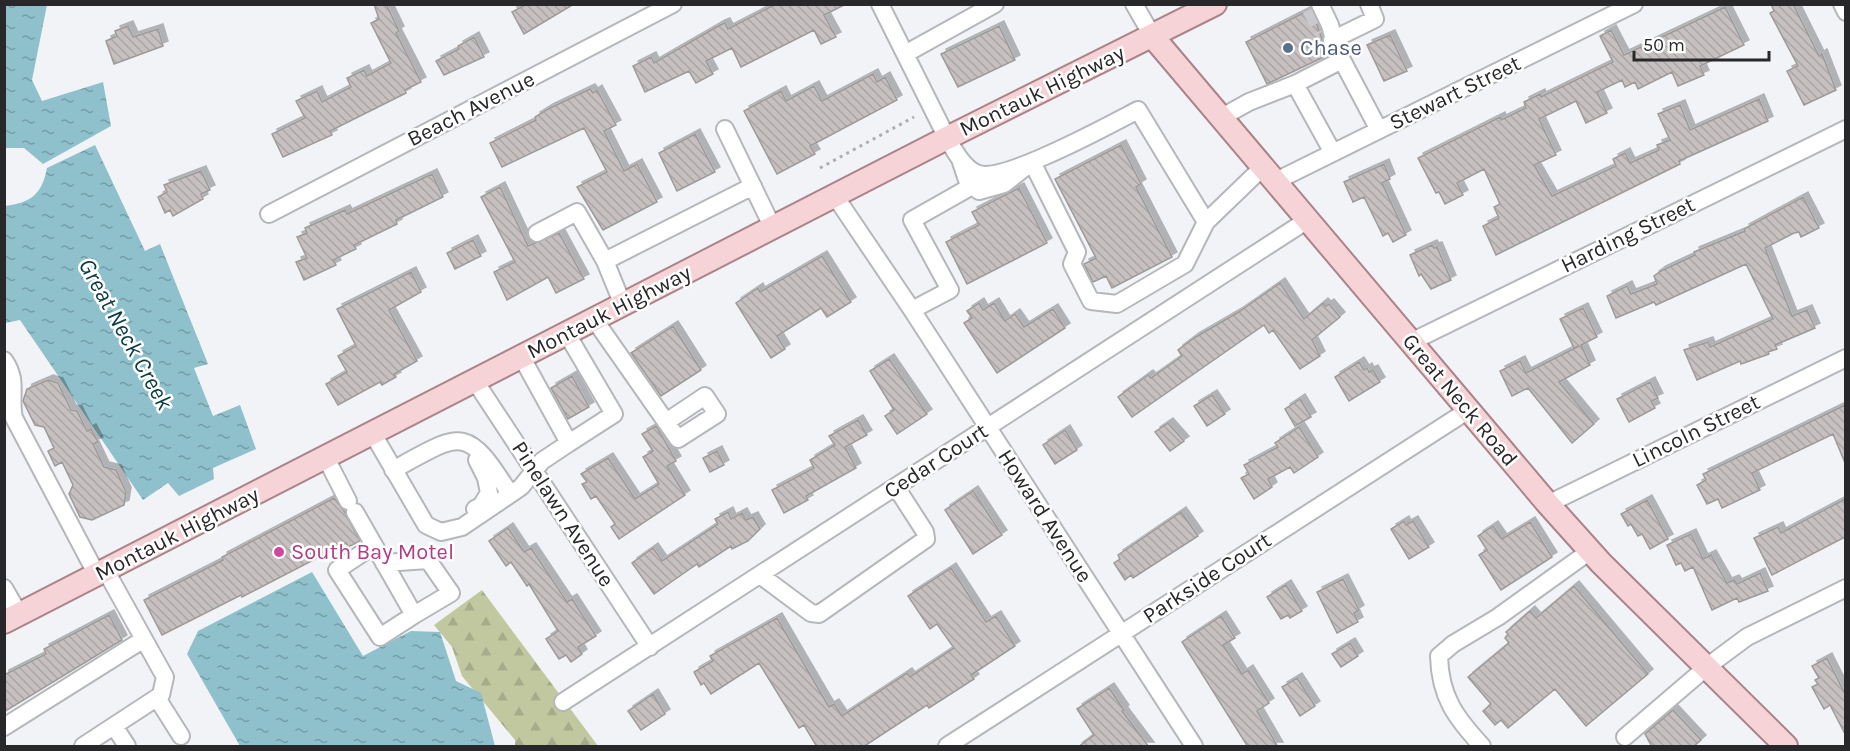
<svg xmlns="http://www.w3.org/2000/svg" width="1850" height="751" viewBox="0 0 1850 751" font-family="Karla,sans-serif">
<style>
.forest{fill:url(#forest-firs)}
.water{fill:url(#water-ripples)}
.building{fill:url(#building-back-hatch);stroke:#9e9a99;stroke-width:1.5;filter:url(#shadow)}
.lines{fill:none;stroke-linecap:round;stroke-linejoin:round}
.minor-tunnel{stroke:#cacace;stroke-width:16;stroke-dasharray:16 8;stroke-linecap:butt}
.minor-casing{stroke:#b5b7ba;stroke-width:20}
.major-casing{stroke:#aa8489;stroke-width:26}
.path{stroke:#adaeb1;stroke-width:3;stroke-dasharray:3 4.5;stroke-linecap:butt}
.minor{stroke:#fff;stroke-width:16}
.major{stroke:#f6d3d7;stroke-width:22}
.service-dot{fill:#5c6f8a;stroke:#fff;stroke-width:2}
.hotel-dot{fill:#d1479c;stroke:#fff;stroke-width:2}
.labels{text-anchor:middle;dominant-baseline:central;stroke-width:5;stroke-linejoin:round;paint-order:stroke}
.service-label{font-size:22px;fill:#4e5e75;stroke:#fff;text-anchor:start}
.street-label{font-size:22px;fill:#28282a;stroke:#fff}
.hotel-label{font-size:22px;fill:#b23c85;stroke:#fff;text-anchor:start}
.water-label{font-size:24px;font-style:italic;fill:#0b3c44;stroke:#fff}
</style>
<defs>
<pattern id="forest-firs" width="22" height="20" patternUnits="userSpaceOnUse" patternTransform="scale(1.5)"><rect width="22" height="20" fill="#c1c8a0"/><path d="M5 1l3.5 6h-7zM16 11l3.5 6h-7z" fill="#a6ac8a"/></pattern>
<pattern id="water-ripples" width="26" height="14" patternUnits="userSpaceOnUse" patternTransform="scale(1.5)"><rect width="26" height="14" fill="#8ec1cb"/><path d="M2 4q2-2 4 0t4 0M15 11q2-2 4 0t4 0" fill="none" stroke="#749da5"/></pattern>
<pattern id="building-back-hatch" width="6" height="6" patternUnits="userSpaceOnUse" patternTransform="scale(1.5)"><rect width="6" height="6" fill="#c6c1c0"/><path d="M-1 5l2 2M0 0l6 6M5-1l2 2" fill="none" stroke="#aaa6a5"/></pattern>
<filter id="shadow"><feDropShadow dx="5" dy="-5" stdDeviation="0" flood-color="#0004"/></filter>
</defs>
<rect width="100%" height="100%" fill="#f2f3f7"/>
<path class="forest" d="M482 590 598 746H515V740L462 676 452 647 434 625Z"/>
<path class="water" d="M4 5H47L32 80 42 101 103 82 111 126 43 164 24 148H5Z
M95 145 145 251 160 244 208 364 194 368 213 416 240 405 256 449 213 468 214 479 179 496 168 483 143 500 20 320 5 323V206C31 203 42 194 47 168Z
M312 572 363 656 411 631 440 632 456 681 481 693 495 746H240L187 654 198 631Z"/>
<path class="building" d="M374 4H386L399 31 396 33 421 82 405 90 406 93 330 131 332 135 283 157 272 134 305 118 296 101 317 91 322 102 351 87 347 78 364 70 367 76 391 63 371 23 379 19Z
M527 4H574L524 34 512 12Z
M776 4H846L824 15 836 37 821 44 814 30 741 67 732 48 706 61 713 74 696 83 689 71 645 92 633 66 651 57 654 63 720 25 725 23 728 29Z
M1771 4H1793L1819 56 1822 54 1836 90 1804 105 1787 71 1798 66 1770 13 1774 11Z
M1725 7 1744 45 1700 66 1704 75 1678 86 1672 72 1638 89 1635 82 1625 87 1622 80 1597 92 1607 113 1586 123 1576 101 1539 119 1556 155 1534 165 1552 196 1616 166 1613 159 1625 153 1630 163 1659 150 1657 145 1670 140 1658 114 1680 105 1690 130 1759 99 1768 121 1679 161 1680 164 1496 255 1483 226 1499 218 1494 207 1500 204 1484 169 1457 183 1463 195 1445 204 1439 192 1436 193 1418 158 1500 117 1501 120 1526 108 1524 102 1540 94 1541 97 1613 62 1600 36 1611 30 1624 55Z
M1311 9 1328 55 1267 84 1246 42Z
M128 26 133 37 158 29 163 46 114 64 106 41 117 36 115 31Z
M999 26 1015 60 958 87 941 54Z
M1390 35 1407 71 1384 81 1367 45Z
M474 37 484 57 444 75 436 61 459 49 458 46Z
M873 74 877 82 885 77 897 100 810 146 815 154 777 174 744 111 781 91 786 101 814 86 822 101Z
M590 89 593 93 597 90 616 125 604 131 624 171 637 164 657 202 603 230 577 187 607 172 584 128 502 167 490 143 536 120 535 117 548 109Z
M695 134 715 172 677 191 659 153Z
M1121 145 1141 184 1136 187 1172 257 1112 288 1106 276 1093 282 1084 264 1096 258 1055 179Z
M1384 164 1390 179 1382 183 1406 235 1393 242 1388 233 1383 236 1364 197 1353 202 1344 182Z
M201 171 210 190 201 194 203 199 173 216 170 210 165 213 158 197 167 192 164 185Z
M432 174 443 197 396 220 397 224 354 245 356 249 333 260 336 265 304 280 296 262 307 258 297 237 307 233 305 228 345 210 347 214Z
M500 187 528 246 559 233 584 279 556 293 548 277 507 300 494 272 515 262 481 197Z
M1019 188 1047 243 967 284 946 242 979 225 972 212Z
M1803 197 1819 228 1801 237 1799 232 1794 233 1765 248 1792 316 1807 310 1815 328 1775 345 1777 349 1768 352 1769 354 1741 364 1740 361 1697 380 1684 350 1708 342 1710 347 1773 319 1746 264 1656 305 1654 302 1616 318 1607 296 1627 286 1631 294 1657 284 1654 276 1661 271 1695 255 1694 252 1745 231 1744 229Z
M473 240 481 256 455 269 447 253Z
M1432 245 1434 248 1437 247 1451 280 1431 289 1421 274 1419 276 1410 255Z
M822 256 851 302 827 317 821 308 777 336 785 349 771 358 736 303 758 288 760 292Z
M411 272 421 292 389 310 417 361 394 374 396 377 382 385 380 382 338 405 326 384 347 372 338 356 356 346 337 309Z
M1280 283 1304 319 1323 303 1326 306 1329 304 1340 317 1312 340 1320 356 1300 369 1273 330 1269 333 1264 325 1132 417 1118 397 1148 375 1151 378 1182 356 1178 350 1194 338 1237 313Z
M979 303 983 310 994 303 1005 321 1015 314 1024 327 1053 309 1065 328 997 373 964 323 972 318 967 311Z
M1583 308 1597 337 1581 345 1590 365 1559 382 1594 424 1572 443 1528 388 1512 396 1500 371 1520 361 1526 373 1579 346 1574 348 1560 319Z
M673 326 701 370 661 396 631 353Z
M889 359 927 414 897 434 885 416 894 410 870 371Z
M1359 362 1364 370 1367 368 1369 372 1373 370 1380 382 1349 401 1335 377Z
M572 376 589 407 568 419 551 388Z
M48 380 58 383 71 410 77 411 87 431 91 429 98 442 93 444 104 467 116 470 126 492 124 505 92 520 80 517 69 494 73 485 62 462 55 466 48 451 54 448 44 427 35 425 23 401 27 389Z
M1650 382 1658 398 1651 401 1655 408 1629 422 1617 399Z
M1212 395 1225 414 1207 426 1194 406Z
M1300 399 1311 417 1295 426 1285 409Z
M1845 405V463L1833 434 1752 473 1760 490 1722 508 1718 499 1707 504 1697 485 1706 480 1703 474Z
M858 420 867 435 845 447 856 468 806 496 808 500 784 513 772 490 814 468 810 460 835 445 829 436Z
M1168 423 1184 441 1170 451 1155 432Z
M656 426 676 461 667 466 685 495 619 539 611 527 615 524 596 496 591 499 582 484 587 482 581 474 608 458 635 499 659 484 643 457 653 451 642 434Z
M1299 427 1318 457 1294 473 1290 467 1268 479 1272 487 1254 499 1241 478 1249 474 1244 465 1278 447 1275 443Z
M1065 430 1077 450 1055 464 1043 445Z
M717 451 724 465 710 472 703 458Z
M973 491 1002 535 973 554 945 510Z
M334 498 344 511 360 541 348 547 346 543 242 597 241 595 162 635 144 600 223 560 222 557Z
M1845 499V537L1772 575 1754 538 1778 527 1781 533Z
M1647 500 1668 539 1650 549 1642 534 1638 536 1631 524 1628 526 1621 514Z
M728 512 731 519 742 513 746 520 753 517 760 529 748 541 732 549 731 546 699 567 697 564 654 594 632 563 653 548 662 561 718 524 715 519Z
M1181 512 1198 536 1133 578 1131 575 1125 580 1114 563 1120 559 1118 555Z
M1404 521 1406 525 1413 521 1429 547 1409 559 1391 529Z
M1530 522 1552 557 1501 590 1479 555 1487 550 1478 536 1493 526 1502 539Z
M508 528 524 552 531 548 567 602 572 599 596 636 578 647 582 654 571 662 566 655 559 659 546 639 558 631 529 584 527 586 511 562 506 566 489 541Z
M1691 534 1703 559 1711 555 1727 583 1734 580 1737 584 1760 573 1768 591 1739 602 1737 598 1712 610 1693 567 1685 571 1681 563 1676 565 1667 545Z
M951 568 986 622 996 616 1015 646 971 675 974 679 929 708 927 705 863 747H817L804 725 799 728 759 663 711 694 704 683 701 685 694 672 713 661 710 656 777 618 829 707 834 704 842 716 907 673 910 677 954 648 937 624 930 629 908 596Z
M1343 579 1359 610 1354 613 1358 622 1337 633 1317 592Z
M1286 585 1302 611 1290 618 1288 615 1281 619 1267 597Z
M1574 586 1648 674 1586 726 1555 689 1508 728 1501 720 1495 725 1483 711 1491 704 1468 677 1509 643 1505 638 1508 634 1506 632 1530 611 1536 618Z
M109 615 122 640 4 712V675L46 654 44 649Z
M1221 616 1235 638 1223 645 1242 674 1248 670 1269 703 1257 711 1278 747H1248L1182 642Z
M1350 643 1358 656 1341 667 1332 654Z
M1827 658 1845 694V734L1830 705 1824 709 1812 687 1818 684 1815 680 1819 678 1812 666Z
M1297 678 1315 706 1300 716 1282 687Z
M1109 688 1124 710 1122 711 1149 747H1078L1094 735 1077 709Z
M653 694 665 714 641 730 628 711Z
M1673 710 1701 740 1693 747H1652L1645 734Z"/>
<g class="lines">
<path class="minor-tunnel" d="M1310 9 1322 32"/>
<g class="minor-casing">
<path id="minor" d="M880 4 947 138C954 150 963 167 976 173 1000 185 1111 124 1138 110L1206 222
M1134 4 1153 37
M1320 4 1330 25 1336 48
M1842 4 1846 12
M1332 40 1375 19 1369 4
M905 54 995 4
M1295 84 1333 153
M1222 117 1249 102 1295 84 1342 60 1379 130
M725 129 773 228
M961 162 968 183 979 191 1004 184 1032 162 1077 252 1072 264 1091 301 1117 304 1185 264 1206 222 1264 166
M1276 181 1634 4
M835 196 912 310 1194 746
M269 214 673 4
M537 233 577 212 605 261 623 305
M605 261 753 186
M912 310 950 290 912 220 972 186
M594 319 678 439 717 414 705 396 666 422
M567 334 614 414 569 443
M1411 342 1846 129
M4 360C19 382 9 394 14 418L97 575
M475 381 650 647
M373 434 426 525 441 532 462 527 521 487 542 461 569 443 521 356
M326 458 348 501
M393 470C462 432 466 424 510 494
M1548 504 1846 358
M475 509 481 506 489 493 486 478 477 460
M355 512 414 615 451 593 428 560 384 563
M373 546 337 570 380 637 414 615
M760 575 811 613 819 614 926 539 925 532 896 487
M4 588 19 614
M157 698 181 736
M563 702 1309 219
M114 726 127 746
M4 727 144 639
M1625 737 1708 666 1747 637 1846 588
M83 746 161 695 165 677 106 571
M947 746 1467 411
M1482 746C1456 718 1440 697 1439 656L1453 644 1498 617 1590 551"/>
</g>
<g class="major-casing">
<path id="major" d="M1153 37 1548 504 1601 563 1786 746
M4 622 947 138 1215 4"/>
</g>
<path class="path" d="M820 168 914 117"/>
<use href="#minor" class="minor"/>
<use href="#major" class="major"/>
</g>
<circle class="service-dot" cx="1288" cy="48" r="6"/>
<circle class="hotel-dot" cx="279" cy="552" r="6"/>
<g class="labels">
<g class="service-label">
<text x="1300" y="48">Chase</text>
</g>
<g class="street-label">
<text transform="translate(1042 91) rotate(-26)">Montauk Highway</text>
<text transform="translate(1455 93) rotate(-26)">Stewart Street</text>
<text transform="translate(471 109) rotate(-27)">Beach Avenue</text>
<text transform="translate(1628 235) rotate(-26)">Harding Street</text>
<text transform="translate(609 312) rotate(-27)">Montauk Highway</text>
<text transform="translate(1460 400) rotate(50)">Great Neck Road</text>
<text transform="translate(1696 431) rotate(-26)">Lincoln Street</text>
<text transform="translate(936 461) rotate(-33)">Cedar Court</text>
<text transform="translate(563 514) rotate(57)">Pinelawn Avenue</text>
<text transform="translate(1045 516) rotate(57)">Howard Avenue</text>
<text transform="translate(177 534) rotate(-27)">Montauk Highway</text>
<text transform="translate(1207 578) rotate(-33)">Parkside Court</text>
</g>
<g class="hotel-label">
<text x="291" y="552">South Bay Motel</text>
</g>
<g class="water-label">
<text transform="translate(126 334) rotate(61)">Great Neck Creek</text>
</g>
</g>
<rect width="1850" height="751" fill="none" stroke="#28282a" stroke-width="12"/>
<path d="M1634 51v9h135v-9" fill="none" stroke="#28282a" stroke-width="3"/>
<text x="1643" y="51" font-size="18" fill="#28282a" stroke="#ffffff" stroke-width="4.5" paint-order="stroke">50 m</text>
</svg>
